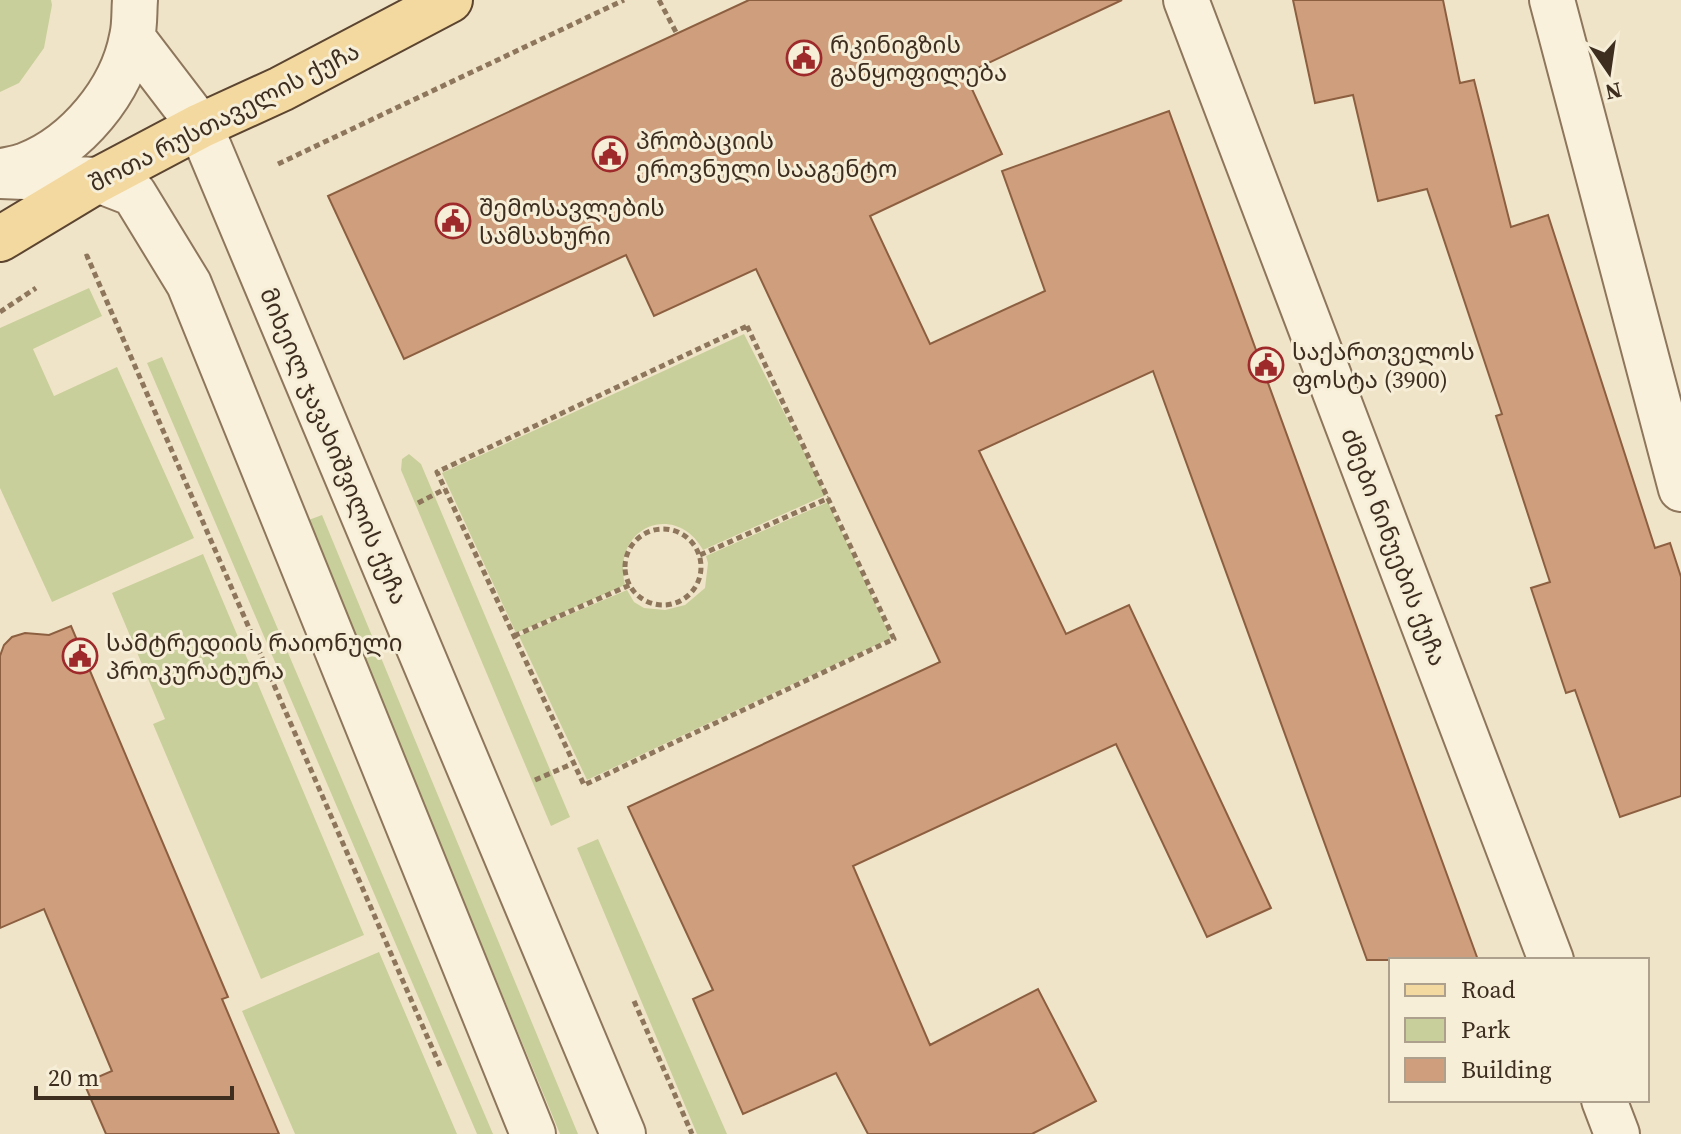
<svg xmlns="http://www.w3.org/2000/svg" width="1681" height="1134" viewBox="0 0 1681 1134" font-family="'Source Serif 4','Noto Sans Georgian',serif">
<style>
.green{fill:#c9cf9b}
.building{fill:#cf9f7d;stroke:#8d5f41;stroke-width:2}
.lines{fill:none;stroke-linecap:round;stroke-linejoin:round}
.minor-casing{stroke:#8d765c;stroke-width:48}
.major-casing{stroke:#5b4430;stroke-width:48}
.path{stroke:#8d765c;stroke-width:5;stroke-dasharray:6 4;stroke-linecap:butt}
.minor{stroke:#faf1dc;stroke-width:44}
.major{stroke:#f3d9a0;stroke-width:44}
.labels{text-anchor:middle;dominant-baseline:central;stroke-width:6;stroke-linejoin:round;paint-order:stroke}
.poi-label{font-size:24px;fill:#3d2e20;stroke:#f7eed8;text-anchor:start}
.street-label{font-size:24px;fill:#3d2e20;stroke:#f7eed8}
</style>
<rect width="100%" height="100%" fill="#f0e4c8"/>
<path class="green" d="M0 0H51L52 5 44 48 19 83 0 92Z
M89 288 102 316 33 349 54 396 117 367 194 538 52 602 0 488V328Z
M744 334 826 495 703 550C676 501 611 526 625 585L516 633 442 473Z
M162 357 493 1134H477L147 363Z
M409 454 421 464 570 817 551 826 401 470 402 459Z
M828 502 891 638 587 780 519 636 627 590 634 602 644 608 665 610 685 605 705 588 708 563 706 556Z
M322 515 578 1134H560L306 521Z
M203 554 364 935 261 979 153 724 165 719 112 593Z
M598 839 727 1134H697L577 848Z
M379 952 457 1134H295L242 1011Z"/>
<path class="building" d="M749 0H1122L965 74 1002 154 870 216 930 344 1045 291 1002 171 1169 111 1478 960H1367L1153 371 979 451 1066 634 1129 605 1271 908 1207 937 1116 744 853 866 930 1045 1038 989 1096 1101 1032 1134H868L836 1073 743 1114 693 999 713 990 628 807 940 662 756 269 654 316 626 255 404 359 328 196Z
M1293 0H1443L1460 83 1474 80 1511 227 1548 215 1655 548 1670 543 1681 577V796L1620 817 1575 690 1566 693 1531 588 1550 582 1496 416 1502 414 1427 189 1378 201 1353 95 1315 103Z
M71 626 228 997 222 999 279 1134H106L84 1083 112 1071 44 909 0 928V656L4 645 12 637 25 633 49 635Z"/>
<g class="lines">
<g class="minor-casing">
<path id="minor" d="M1186 0 1551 960
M1552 0 1681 489
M132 37 200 126 623 1134
M2 171C10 169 19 168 26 165 77 145 122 91 132 37 135 25 134 12 135 0
M0 176 98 180 134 194 189 284 533 1134
M1604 1100 1617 1134"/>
</g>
<g class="major-casing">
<path id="major" d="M0 239 98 180 200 126 281 89 450 0"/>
</g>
<path class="path" d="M659 0 677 34
M278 164 624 0
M85 257 87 256 440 1066
M0 312 36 288
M747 326 894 639 584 785 437 472Z
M418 503 445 489
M625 567a38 38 0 1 1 76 0a38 38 0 1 1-76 0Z
M700 555 829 498
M514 636 630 585
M535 780 574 763
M634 1001 692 1134"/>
<use href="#minor" class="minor"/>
<use href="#major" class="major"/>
</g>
<defs>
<g id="civic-ring" transform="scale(1.8)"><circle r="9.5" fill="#f7eed8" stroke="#9e2a2b" stroke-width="1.5"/><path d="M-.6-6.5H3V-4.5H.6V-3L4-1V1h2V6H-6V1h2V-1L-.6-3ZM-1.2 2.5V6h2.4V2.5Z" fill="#9e2a2b"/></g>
</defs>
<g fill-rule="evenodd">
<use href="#civic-ring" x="804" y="58"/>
<use href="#civic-ring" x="610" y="154"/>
<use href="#civic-ring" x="453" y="221"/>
<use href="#civic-ring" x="1266" y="365"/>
<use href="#civic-ring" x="80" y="656"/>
</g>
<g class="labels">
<g class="poi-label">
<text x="830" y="44">რკინიგზის<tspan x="830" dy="28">განყოფილება</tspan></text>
<text x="636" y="140">პრობაციის<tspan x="636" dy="28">ეროვნული სააგენტო</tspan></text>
<text x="479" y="207">შემოსავლების<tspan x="479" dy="28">სამსახური</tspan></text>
<text x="1292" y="351">საქართველოს<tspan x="1292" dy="28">ფოსტა (3900)</tspan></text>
<text x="106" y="642">სამტრედიის რაიონული<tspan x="106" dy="28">პროკურატურა</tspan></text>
</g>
<g class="street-label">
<text transform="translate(224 117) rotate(-27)">შოთა რუსთაველის ქუჩა</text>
<text transform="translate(334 446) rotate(67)">მიხეილ ჯავახიშვილის ქუჩა</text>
<text transform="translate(1394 547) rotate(69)">ძმები ნინუების ქუჩა</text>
</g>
</g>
<rect x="1389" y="958" width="260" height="144" fill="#f7eed8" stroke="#ada18e" stroke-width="2"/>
<rect x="1405" y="984" width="40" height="12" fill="#f3d9a0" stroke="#ada18e" stroke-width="2"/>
<text x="1461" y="998" font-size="24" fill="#3d2e20">Road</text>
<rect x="1405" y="1018" width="40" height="24" fill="#c9cf9b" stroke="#ada18e" stroke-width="2"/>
<text x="1461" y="1038" font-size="24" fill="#3d2e20">Park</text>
<rect x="1405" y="1058" width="40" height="24" fill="#cf9f7d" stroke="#ada18e" stroke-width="2"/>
<text x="1461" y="1078" font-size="24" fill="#3d2e20">Building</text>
<g transform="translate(1609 72) rotate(167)" stroke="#f7eed8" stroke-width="6" paint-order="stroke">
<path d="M0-6L14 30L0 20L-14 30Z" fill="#3d2e20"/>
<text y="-12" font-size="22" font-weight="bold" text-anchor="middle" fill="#3d2e20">N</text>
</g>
<path d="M36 1086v12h196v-12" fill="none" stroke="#3d2e20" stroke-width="4"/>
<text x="48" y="1086" font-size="24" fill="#3d2e20" stroke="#f7eed8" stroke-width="6" paint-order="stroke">20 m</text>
</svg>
